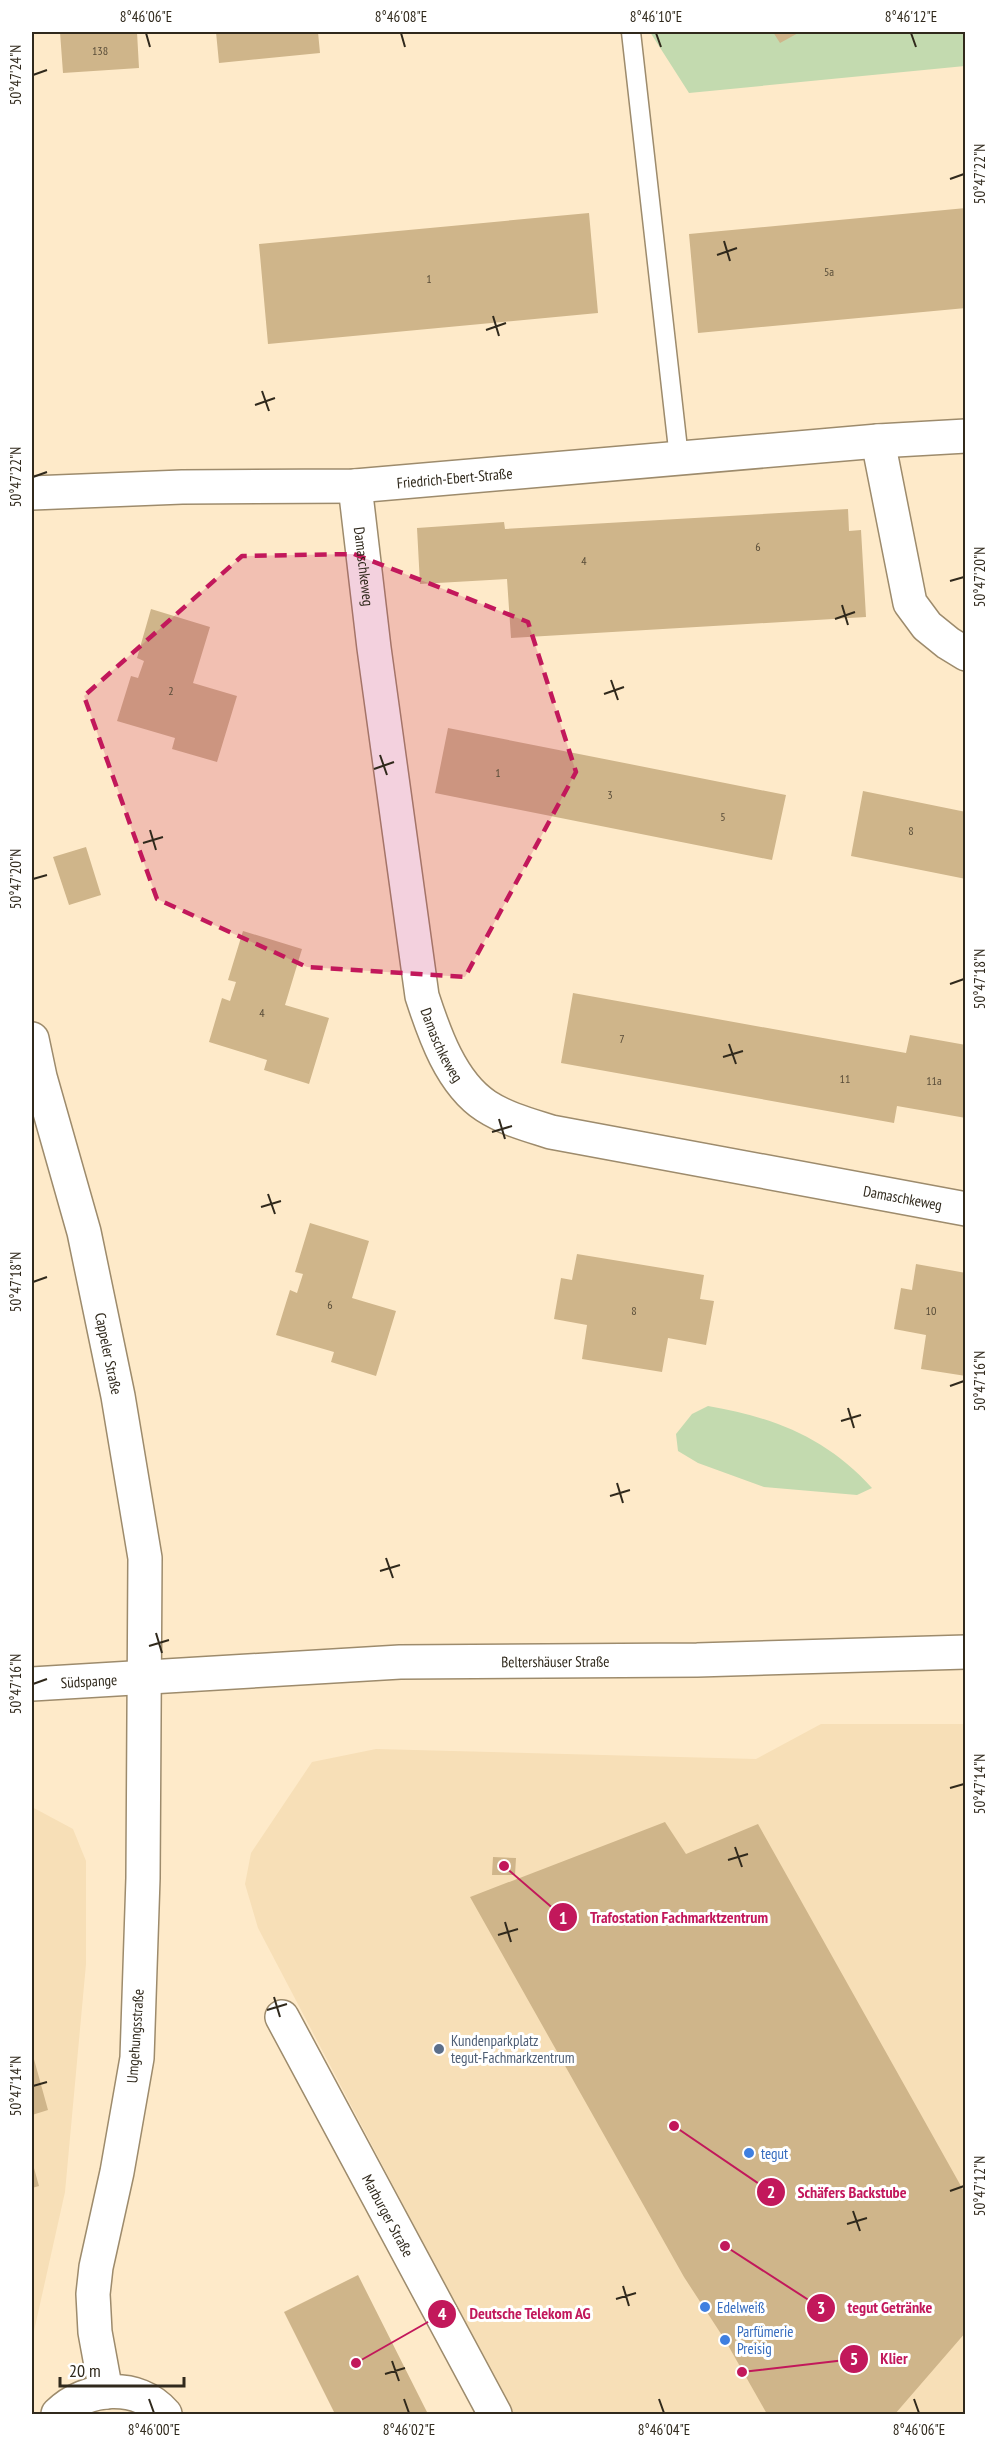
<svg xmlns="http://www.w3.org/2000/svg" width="997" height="2446" viewBox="0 0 997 2446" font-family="'PT Sans Narrow',sans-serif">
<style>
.built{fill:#f7dfb7}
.green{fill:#c3daaf}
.building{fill:#cfb58a}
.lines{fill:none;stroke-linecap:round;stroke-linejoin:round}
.service-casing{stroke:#9d8b6c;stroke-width:21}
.minor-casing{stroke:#9d8b6c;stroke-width:36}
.secondary-casing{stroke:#9d8b6c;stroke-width:36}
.service{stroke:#fff;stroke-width:18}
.minor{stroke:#fff;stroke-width:33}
.secondary{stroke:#fff;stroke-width:33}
.marked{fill:#c2185b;fill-opacity:0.2;stroke:#c2185b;stroke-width:4.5;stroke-dasharray:12 8;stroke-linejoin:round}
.ticks{fill:none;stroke:#30291c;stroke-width:2}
.service-dot{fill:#5c6f8a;stroke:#fff;stroke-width:2}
.shop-dot{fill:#3f7fe0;stroke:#fff;stroke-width:2}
.labels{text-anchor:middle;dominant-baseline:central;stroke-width:6;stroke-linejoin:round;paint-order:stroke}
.number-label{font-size:12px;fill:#584c38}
.street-label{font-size:15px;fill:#30291c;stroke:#fff}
.service-label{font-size:15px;fill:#4e5e75;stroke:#fff;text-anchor:start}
.shop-label{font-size:15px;fill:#366cbe;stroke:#fff;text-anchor:start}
.leader{fill:none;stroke:#c2185b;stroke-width:2}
.callout-dot{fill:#c2185b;stroke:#fff;stroke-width:2}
.mark-label{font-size:18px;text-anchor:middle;font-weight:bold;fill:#fff}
.callout-label{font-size:16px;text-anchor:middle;font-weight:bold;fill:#c2185b;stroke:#fff;stroke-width:6;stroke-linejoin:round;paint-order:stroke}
.neatline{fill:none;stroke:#30291c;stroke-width:2}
.ticks-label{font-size:15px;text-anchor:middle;fill:#30291c}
</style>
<rect width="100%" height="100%" fill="#feeac9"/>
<path class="built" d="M821 1724H965V2414H513L258 1928 245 1884 251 1853 312 1762 376 1749 756 1759Z
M32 1807 73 1829 86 1861V1964L65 2192 32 2340Z"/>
<path class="green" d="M650 32H965V66L689 93Z
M708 1406C773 1417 827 1438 872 1488L857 1495 764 1487 698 1463 678 1451 676 1434 692 1414Z"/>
<path class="building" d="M60 32H137L139 68 63 73Z
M216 32H318L320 53 219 63Z
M773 32H800L780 43Z
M966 208V308L698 333 689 234Z
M589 213 598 313 268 344 259 244Z
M848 509 849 531 861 530 866 617 511 638 507 579 420 584 417 528 504 522 505 529Z
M151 609 210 627 193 683 237 696 217 762 172 749 175 738 117 721 131 676 138 678 144 661 137 658Z
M448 728 786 795 772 860 435 793Z
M863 791 966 812V879L851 856Z
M86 847 101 895 69 905 53 857Z
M243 931 302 949 285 1005 329 1018 309 1084 264 1070 267 1060 209 1042 222 998 230 1001 236 982 228 980Z
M573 993 906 1053 910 1035 966 1045V1118L897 1106 894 1123 561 1063Z
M310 1223 369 1241 352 1298 396 1311 376 1376 331 1362 334 1352 276 1335 290 1290 297 1293 303 1274 295 1272Z
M577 1254 704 1275 700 1299 714 1301 706 1345 668 1338 662 1372 582 1359 587 1325 554 1319 561 1278 572 1280Z
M916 1264 966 1273V1376L921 1369 926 1335 894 1329 901 1288 912 1290Z
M665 1822 686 1854 758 1824 966 2195V2332L895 2414H767L725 2340 684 2277 470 1897Z
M493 1857 516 1858 515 1875H492Z
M32 2052 48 2110 32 2115Z
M32 2161 39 2186 32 2188Z
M358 2275 428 2414H335L284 2312Z"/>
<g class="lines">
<g class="service-casing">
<path id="service" d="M631 32 679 458"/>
</g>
<g class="minor-casing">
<g id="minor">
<path d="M878 441 910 603 927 626 948 643 966 654"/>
<path id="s1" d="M355 486 374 648 422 996C434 1033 451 1083 486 1106 506 1119 529 1125 551 1132L966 1209"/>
<path id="s2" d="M32 493 182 487 355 486 878 441 966 436"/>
<path id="s3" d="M282 2017 495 2414"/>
</g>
</g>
<g class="secondary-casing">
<g id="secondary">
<path id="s4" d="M32 1039 40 1077 84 1232 118 1396 145 1558 143 1878 137 2058 117 2172 96 2267 93 2294 95 2332 106 2392"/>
<path id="s5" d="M32 1684 400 1662 697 1660 966 1652"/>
<path d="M58 2414C86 2386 138 2382 165 2414"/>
</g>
</g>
<use href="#service" class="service"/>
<use href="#minor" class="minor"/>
<use href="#secondary" class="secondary"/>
</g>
<path class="marked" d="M354 554 528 622 576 772 465 977 307 967 157 899 84 696 242 556Z"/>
<path class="ticks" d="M146 33 150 47M401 33 405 47M656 33 661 47M911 33 916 47M33 75 47 70M950 179 964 174M724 241 730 261M717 255 737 248M493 316 499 336M486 330 506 323M262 391 269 411M255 405 275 398M33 477 47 472M950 581 964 577M842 605 848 625M835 619 855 612M611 680 618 700M604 694 624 687M380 755 387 775M374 769 394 762M150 830 156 850M143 843 163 837M33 879 47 875M950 984 964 979M729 1044 736 1064M723 1057 743 1051M499 1119 505 1139M492 1132 512 1126M268 1194 275 1214M261 1207 281 1201M33 1282 47 1277M950 1386 964 1381M848 1408 854 1428M841 1421 861 1415M617 1483 623 1503M610 1496 630 1490M386 1558 393 1578M380 1571 400 1565M156 1633 162 1653M149 1646 169 1640M33 1684 47 1679M950 1788 964 1784M735 1847 742 1867M728 1860 748 1854M505 1922 511 1942M498 1935 518 1929M274 1997 280 2017M267 2010 287 2004M33 2086 47 2082M950 2191 964 2186M853 2211 860 2231M847 2224 867 2218M623 2286 629 2306M616 2299 636 2293M392 2361 399 2381M385 2374 405 2368M149 2399 154 2413M404 2399 409 2413M659 2399 664 2413M914 2399 919 2413"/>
<circle class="service-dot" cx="439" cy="2049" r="6"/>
<g class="shop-dot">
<circle cx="749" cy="2153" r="6"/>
<circle cx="705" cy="2307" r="6"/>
<circle cx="725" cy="2340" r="6"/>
</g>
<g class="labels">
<g class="number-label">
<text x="100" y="50">138</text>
<text x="829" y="271">5a</text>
<text x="429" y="278">1</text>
<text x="758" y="546">6</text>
<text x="584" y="560">4</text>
<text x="171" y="690">2</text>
<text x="498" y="772">1</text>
<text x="610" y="794">3</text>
<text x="723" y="816">5</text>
<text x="911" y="830">8</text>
<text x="262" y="1012">4</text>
<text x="622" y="1038">7</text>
<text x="845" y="1078">11</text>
<text x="934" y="1080">11a</text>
<text x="330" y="1304">6</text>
<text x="634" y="1310">8</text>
<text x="931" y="1310">10</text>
</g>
<g class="street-label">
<text stroke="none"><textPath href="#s2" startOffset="423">Friedrich-Ebert-Straße</textPath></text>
<text stroke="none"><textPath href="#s1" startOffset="81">Damaschkeweg</textPath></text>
<text stroke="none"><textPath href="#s1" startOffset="567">Damaschkeweg</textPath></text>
<text stroke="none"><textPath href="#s1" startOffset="1072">Damaschkeweg</textPath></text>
<text stroke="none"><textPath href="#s4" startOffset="324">Cappeler Straße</textPath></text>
<text stroke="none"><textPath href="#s5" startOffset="524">Beltershäuser Straße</textPath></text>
<text stroke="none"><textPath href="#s5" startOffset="57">Südspange</textPath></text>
<text transform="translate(135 2036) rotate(-86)">Umgehungsstraße</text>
<text stroke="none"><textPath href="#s3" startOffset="225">Marburger Straße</textPath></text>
</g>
<g class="service-label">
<text x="451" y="2040">Kundenparkplatz<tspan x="451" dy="17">tegut-Fachmarkzentrum</tspan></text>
</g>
<g class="shop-label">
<text x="761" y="2153">tegut</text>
<text x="717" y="2307">Edelweiß</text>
<text x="737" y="2331">Parfümerie<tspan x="737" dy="17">Preisig</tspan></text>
</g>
</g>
<path class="leader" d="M504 1866L563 1917M674 2126L771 2192M725 2246L821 2308M356 2363L442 2314M742 2372L854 2359"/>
<g class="callout-dot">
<circle cx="504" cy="1866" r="6"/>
<circle cx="674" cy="2126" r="6"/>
<circle cx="725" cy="2246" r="6"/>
<circle cx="356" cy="2363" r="6"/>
<circle cx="742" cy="2372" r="6"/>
<circle cx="563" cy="1917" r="15"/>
<circle cx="771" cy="2192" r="15"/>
<circle cx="821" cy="2308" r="15"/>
<circle cx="442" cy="2314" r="15"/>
<circle cx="854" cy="2359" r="15"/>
</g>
<g class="mark-label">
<text x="563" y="1924">1</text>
<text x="771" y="2198">2</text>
<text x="821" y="2314">3</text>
<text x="442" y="2320">4</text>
<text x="854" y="2365">5</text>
</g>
<g class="callout-label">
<text x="679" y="1923">Trafostation Fachmarktzentrum</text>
<text x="852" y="2198">Schäfers Backstube</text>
<text x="890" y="2313">tegut Getränke</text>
<text x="530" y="2319">Deutsche Telekom AG</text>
<text x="894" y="2364">Klier</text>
</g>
<rect width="997" height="2446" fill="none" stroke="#ffffff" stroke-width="66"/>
<path d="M60 2377v9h124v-9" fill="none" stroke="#30291c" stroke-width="3"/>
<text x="69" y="2377" font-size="18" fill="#30291c" stroke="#ffffff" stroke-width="4.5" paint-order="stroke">20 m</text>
<rect x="33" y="33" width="931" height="2380" class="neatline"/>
<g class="ticks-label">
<text x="146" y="22">8°46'06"E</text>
<text x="401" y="22">8°46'08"E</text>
<text x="656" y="22">8°46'10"E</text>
<text x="911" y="22">8°46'12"E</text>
<text transform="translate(16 75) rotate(-90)" y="5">50°47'24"N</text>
<text transform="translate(980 174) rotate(-90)" y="5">50°47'22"N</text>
<text transform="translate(16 477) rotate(-90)" y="5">50°47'22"N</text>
<text transform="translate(980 577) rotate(-90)" y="5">50°47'20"N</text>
<text transform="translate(16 879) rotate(-90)" y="5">50°47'20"N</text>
<text transform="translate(980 979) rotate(-90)" y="5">50°47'18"N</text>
<text transform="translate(16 1282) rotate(-90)" y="5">50°47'18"N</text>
<text transform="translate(980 1381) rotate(-90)" y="5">50°47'16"N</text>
<text transform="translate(16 1684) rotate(-90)" y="5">50°47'16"N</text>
<text transform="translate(980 1784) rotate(-90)" y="5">50°47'14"N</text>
<text transform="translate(16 2086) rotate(-90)" y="5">50°47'14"N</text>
<text transform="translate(980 2186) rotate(-90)" y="5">50°47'12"N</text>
<text x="154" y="2435">8°46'00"E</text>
<text x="409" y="2435">8°46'02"E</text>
<text x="664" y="2435">8°46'04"E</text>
<text x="919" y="2435">8°46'06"E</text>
</g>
</svg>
